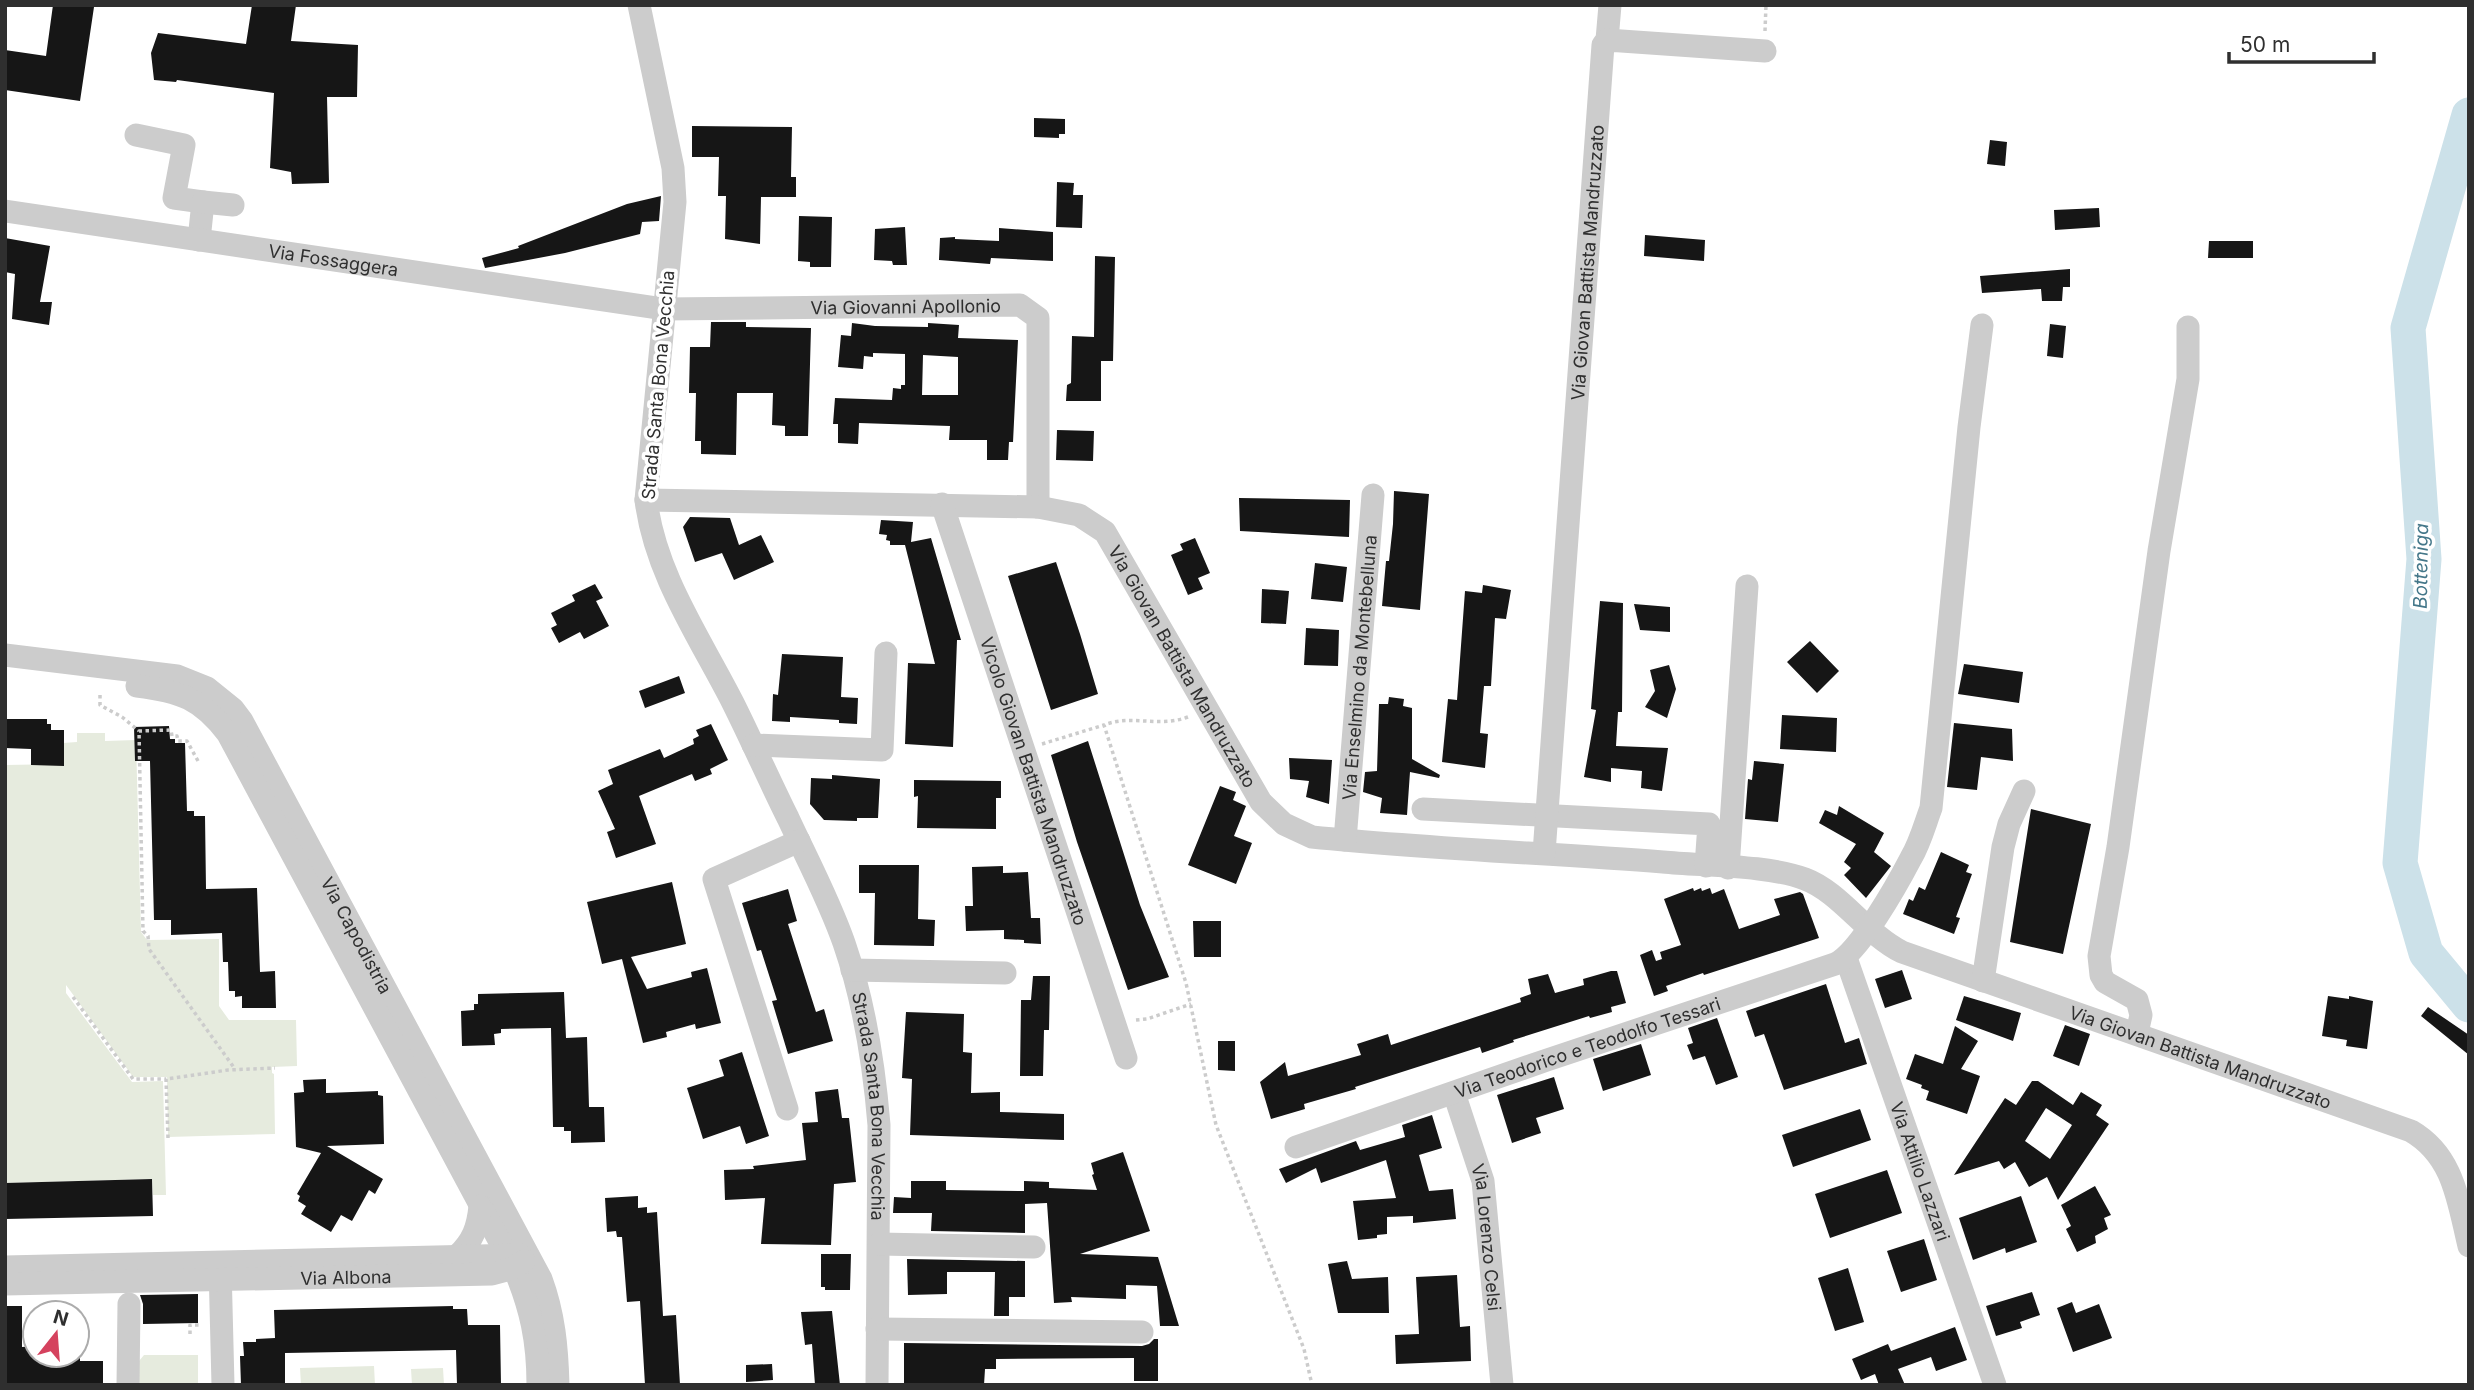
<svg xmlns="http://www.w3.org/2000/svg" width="2474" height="1390" viewBox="0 0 2474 1390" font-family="Inter,sans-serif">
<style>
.green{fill:#e6ebde}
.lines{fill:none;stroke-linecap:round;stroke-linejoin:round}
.river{stroke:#cce1e9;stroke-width:35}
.building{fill:#161616;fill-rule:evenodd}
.path{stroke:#ccc;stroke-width:3.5;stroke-dasharray:3.5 3.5;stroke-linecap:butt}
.minor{stroke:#ccc;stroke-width:23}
.labels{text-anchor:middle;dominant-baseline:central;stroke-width:7;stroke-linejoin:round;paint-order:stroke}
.street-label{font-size:18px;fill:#2f2f2f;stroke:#fff}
.water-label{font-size:19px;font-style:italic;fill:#447789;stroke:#fff}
</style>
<rect width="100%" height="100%" fill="#fff"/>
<path class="green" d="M77 733H105V741L136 740 141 932 147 940 219 939V1006L229 1020H296L297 1066 272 1067V1073L274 1074 275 1134 168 1137 167 1077H133L66 985V993L132 1082 163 1081 166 1195H153L152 1179 5 1183V765L63 764V743L77 742Z
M144 1355H198V1385H138L139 1361Z
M374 1366 375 1385H301L300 1368Z
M443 1368 444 1385H412L411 1369Z"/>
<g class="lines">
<path class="river" d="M2469 115 2408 328 2424 559 2400 863 2426 953 2469 1005"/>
</g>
<path class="building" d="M53 5 94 7 80 101 5 90V50L46 56Z
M252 5H296L291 41 358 45 357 97H327L329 183 292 184 291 172 270 168 274 93 177 80 176 82 154 80 151 53 158 33 246 44Z
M1034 118 1065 119V134H1059V138L1034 137Z
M692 126 792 127 791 177H796V197H761L760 244 725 239 726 196H718L719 157H692Z
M1990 140 2007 142 2005 166 1987 164Z
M1057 182 1074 183 1073 195H1083L1082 228 1056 227Z
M661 196 659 221 642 222 640 234 565 253 485 268 482 258 519 248 518 246 627 204Z
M2099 208 2100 227 2055 230 2054 210Z
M799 216 832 217 831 267H810V262L798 261Z
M905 227 907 265H893L892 261 874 260 875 229Z
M999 228 1053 232V261L991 258 990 264 939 260 940 238 955 237V239L999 241Z
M1645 235 1705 240 1704 261 1644 256Z
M5 238 50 246 40 302H52L49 325 12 319 15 274 5 272Z
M2209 241H2253V258H2208Z
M1095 256 1115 257 1113 361H1101V401H1066L1067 385 1071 383 1072 336 1094 337Z
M2070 269V287H2063L2062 301H2042L2041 289 1982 293 1980 276Z
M711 322H746V327L811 328 808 436H785V426L772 425 773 393H737L736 455 701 454V441H695L696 393H689L690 347H710Z
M852 323 875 326 928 327V323L959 325 958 338 1018 340 1013 442H1009L1008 460H987V440H949L950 426 859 423 858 444 838 443V424H833L835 398 892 400 893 388 901 389V385H905V354L873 353V357L864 356 863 369 838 367 841 335 851 336ZM923 355 958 357V395H922Z
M2050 324 2066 326 2063 358 2047 356Z
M1057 430 1094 431 1093 461 1056 460Z
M1394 491 1429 494 1420 610 1382 606 1386 561H1389L1393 524Z
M1239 498 1350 500 1349 537 1240 531Z
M690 517 730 518 739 545 761 535 774 562 734 580 722 553 695 562 683 527Z
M881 520 913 522 911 542 931 538 961 640H957L953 747 905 744 908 663 935 664 905 545H890V541L886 540 887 535 879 534Z
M1195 538 1210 573 1198 578 1203 589 1188 595 1171 555 1183 550 1180 544Z
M1056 562 1080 634 1098 694 1051 710 1008 576Z
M1315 563 1347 567 1343 602 1311 599Z
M595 584 603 598 596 601 609 626 584 639 580 632 559 643 551 628 557 625 551 613 575 601 572 595Z
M1483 585 1511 590 1506 619 1495 618 1491 686H1484L1480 733 1488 734 1485 768 1442 762 1448 699 1457 700 1465 591 1482 593Z
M1262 589 1289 591 1286 624 1261 623Z
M1600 601 1623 603 1622 712H1618L1616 746 1668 748 1662 791 1641 788 1642 771 1611 768V782L1584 777 1596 710 1591 709Z
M1634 604 1670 607V632L1640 630Z
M1306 628 1339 630 1338 666 1304 665Z
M1810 641 1839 671 1817 693 1787 662Z
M782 654 843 657 841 697 858 698 857 724 839 723V720L790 717V722L772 721 773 694 778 695Z
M1964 664 2023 672 2019 703 1958 694Z
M1669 665 1676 689 1667 718 1645 707 1655 691 1650 670Z
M679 676 685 693 645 708 639 691Z
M1389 697 1404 699 1403 706 1412 708V759L1440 775 1439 778 1410 772 1407 815 1380 813 1382 798 1363 792 1365 772 1377 771 1379 704H1388Z
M1782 715 1837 718 1836 752 1780 749Z
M5 719H47V724H51V730H64V766L31 765V749L5 748Z
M1954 723 2012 729 2013 761 1981 757 1977 790 1947 787Z
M711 724 728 760 710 769 712 774 695 781 692 774 639 796 656 844 616 858 607 832 615 829 598 791 613 784 608 770 660 749 664 758 694 744 693 739 699 736 696 730Z
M169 726 170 739H175V743H185L187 811H194V816H205L206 889 257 888 260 972 275 971 276 1008H242V996L235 997V991H229L228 962H223L222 933 171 935V920H154L150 761H135L134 727Z
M1088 741 1140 905 1169 977 1128 990 1077 842 1051 755Z
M1289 758 1332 760 1329 804 1306 797 1309 781 1290 779Z
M1754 761 1784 764 1778 822 1745 819 1748 779 1752 780Z
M832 775 880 779 878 818H857V821L824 820 810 804 811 778 832 779Z
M914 780 1001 781V798H996V829L917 828 918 796 914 797Z
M1220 786 1236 792 1233 800 1246 806 1234 836 1252 843 1236 884 1188 865Z
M1839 806 1884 833 1874 852 1891 866 1866 898 1844 875 1851 868 1844 862 1856 844 1819 823 1825 810 1837 815Z
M2031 809 2091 824 2063 954 2010 942Z
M1941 852 1969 865 1966 872 1972 874 1956 917 1960 918 1954 934 1903 914 1909 899 1913 901 1919 887 1925 890Z
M859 865H919L918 919 935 920 934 946 874 945 875 893H859Z
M1003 866V873L1028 872 1031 918H1040L1041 944 1024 943V940L1004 939V930L966 931 965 906H973L972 867Z
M672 882 686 944 631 957 647 989 692 977 691 972 707 968 721 1023 696 1029 695 1024 666 1032 667 1037 643 1043 622 959 602 964 587 902Z
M1693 888 1694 891 1701 888 1702 891 1710 888 1712 894 1724 889 1739 929 1780 915 1774 899 1800 892 1803 894 1819 938 1704 975 1703 973 1666 986 1668 991 1654 996 1640 955 1652 950 1656 961 1662 959 1660 952 1681 945 1664 899Z
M788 889 797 921 788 924 816 1012 824 1009 833 1041 788 1054 772 1001 777 1000 761 950 757 951 742 903Z
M1193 921H1221V957H1194Z
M1902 970 1912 999 1885 1008 1875 979Z
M1611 971H1617L1626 1003 1611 1007 1612 1012 1590 1018 1589 1016 1513 1040 1514 1042 1482 1053 1480 1047 1355 1087 1356 1089 1304 1104 1305 1109 1271 1119 1260 1082 1285 1062 1288 1076 1361 1055 1357 1044 1388 1034 1391 1045 1521 1002 1520 998 1531 994 1528 979 1548 974 1555 993 1584 985 1583 979Z
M1033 976H1050L1049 1030H1044L1043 1076H1020L1021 1000H1031Z
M1826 984 1845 1043 1859 1038 1867 1064 1784 1090 1764 1034 1755 1037 1746 1011Z
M564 992 566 1038 587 1037 589 1107H604L605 1142 571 1143V1131H564V1127H553L551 1028 501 1029V1033L494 1034 495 1045 462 1046 461 1011 474 1010V1004H478V994Z
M1964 996 2021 1013 2013 1041 1956 1020Z
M2328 996 2349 999V996L2373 1001 2367 1049 2346 1046 2347 1040 2322 1036Z
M2428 1007 2469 1035V1055L2421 1016Z
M906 1012 964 1014 963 1052 972 1053 971 1093 1000 1092V1112L1064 1114V1140L910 1135 912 1079 902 1078Z
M1717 1018 1738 1077 1716 1085 1705 1056 1693 1060 1687 1045 1693 1043 1688 1028Z
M2065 1025 2090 1034 2079 1066 2053 1056Z
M1955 1026 1978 1041 1961 1069 1980 1076 1967 1114 1926 1100 1929 1091 1921 1088 1922 1085 1906 1079 1915 1054 1943 1064Z
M1218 1041H1235V1071L1218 1070Z
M1641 1044 1651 1075 1603 1091 1593 1059Z
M742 1052 769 1136 746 1144 740 1126 703 1139 687 1088 724 1076 719 1060Z
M1554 1077 1564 1109 1536 1118 1541 1133 1512 1143 1497 1095Z
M326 1079V1093L378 1091V1095L383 1096 384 1144 327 1146 383 1179 375 1194 369 1190 352 1221 341 1215 331 1232 301 1214 306 1206 298 1201 300 1196 297 1194 321 1153 296 1147 294 1093 304 1092 303 1080Z
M2032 1081H2038L2073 1105 2081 1092 2102 1105 2096 1115 2109 1124 2058 1200 2047 1177 2029 1187 2015 1162 2004 1169 1999 1161 1954 1175 2005 1098 2016 1105ZM2046 1108 2072 1125 2050 1159 2025 1141Z
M838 1089 842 1118H849L856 1182 834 1184 831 1245 761 1244 765 1198 725 1200 724 1170 754 1169 753 1166 806 1160 802 1123 818 1122 815 1092Z
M1860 1109 1871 1140 1793 1167 1782 1135Z
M1432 1115 1442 1148 1419 1155 1429 1191 1453 1189 1456 1219 1413 1223V1216L1387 1217V1234L1377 1235V1238L1358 1240 1353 1201 1396 1198 1386 1160 1321 1183 1316 1168 1286 1183 1279 1169 1356 1141 1360 1150 1405 1137 1402 1125Z
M1123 1152 1150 1231 1080 1254 1158 1257 1179 1326H1160L1157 1286 1126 1285V1299L1071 1297 1072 1302 1054 1303 1047 1203 1025 1204V1233L931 1231 932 1213H893L894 1197 911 1198V1181H946V1190L1024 1191V1181L1049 1182V1188L1097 1190 1092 1175 1094 1174 1091 1163Z
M1887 1170 1902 1213 1830 1238 1815 1194Z
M152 1179 153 1216 5 1219V1183Z
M2095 1186 2111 1215 2104 1218 2108 1229 2095 1236 2096 1243 2077 1252 2066 1229 2071 1226 2061 1205Z
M638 1196V1208L647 1207V1213L657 1212 663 1316 676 1315 680 1385H645L640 1301 627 1302 622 1237H617L616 1231 607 1232 605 1198Z
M2021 1196 2037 1242 2006 1253 2005 1248 1973 1260 1959 1218Z
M1924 1239 1937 1280 1901 1292 1887 1251Z
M821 1254H851L850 1290H825V1287H821Z
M907 1259 1025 1261V1297H1009V1316H994L995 1272H947V1294L908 1295Z
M1347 1261 1352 1279 1388 1277 1389 1313H1338L1328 1264Z
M1848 1268 1864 1322 1835 1331 1818 1278Z
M1457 1275 1460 1327 1470 1326 1471 1361 1396 1364 1395 1335 1419 1334 1416 1277Z
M2032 1292 2040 1315 2020 1322 2022 1328 1996 1336 1986 1306Z
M198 1294V1323L143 1324V1304L140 1295Z
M2072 1302 2076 1313 2099 1304 2112 1338 2073 1352 2057 1308Z
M5 1306H22V1347L35 1346V1355H80V1361H103V1385H5Z
M453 1306V1309H467L468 1325H500L501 1385H457L456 1350 285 1353V1385H241L240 1356H244L243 1342H256V1339L275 1338 274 1310Z
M832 1311 840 1385H815L812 1344 805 1345 801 1312Z
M1955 1327 1967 1360 1936 1371 1931 1357 1898 1369 1905 1385H1879L1875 1374 1861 1380 1852 1359 1888 1344 1891 1351Z
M1154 1339H1158V1381H1134V1358L996 1359V1369H985L984 1385 904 1384V1343L1142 1346 1149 1344Z
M772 1364 773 1380 746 1382V1365Z"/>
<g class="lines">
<path class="path" d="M1765 31 1766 5
M100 695V705L122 717 139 731
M1188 717C1158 728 1132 714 1104 725L1186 983 1216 1125 1304 1349 1312 1385
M1042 744 1104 725
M198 761 187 741H178L177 736H172L171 730 139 731 143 931 148 936 149 949 235 1069
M73 997 133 1079H166
M1136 1020 1147 1019 1191 1004
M168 1138 166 1079 228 1070 275 1068
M190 1334V1325H202"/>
<g class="minor">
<path id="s1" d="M639 5 673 168 675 202 646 500C655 574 700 638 733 703 752 741 769 780 788 818 807 859 829 900 844 943 864 1001 874 1064 879 1125L877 1385"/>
<path d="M1607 40 1610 5"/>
<path d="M136 135 184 145 174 198 203 202 199 240"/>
<path d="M203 202 233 205"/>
<path id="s2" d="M5 211 664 309 1020 305 1038 318V507"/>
<path id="s3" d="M646 500 1038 507 1079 515 1105 532 1261 802 1284 824 1312 837C1429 849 1546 853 1663 862 1703 866 1769 865 1805 879 1840 892 1866 934 1902 952L2411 1131C2454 1156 2458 1201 2469 1246"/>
<path id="s4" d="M942 504 1126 1058"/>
<path id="s5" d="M5 655 177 676 207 688 233 709 242 721 541 1279C554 1314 557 1348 558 1385"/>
<path d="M137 686C180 691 202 699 228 734L514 1268C531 1308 538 1341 538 1385"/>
<path d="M753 745 882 750 886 653"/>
<path d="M1423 809 1709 824 1706 866"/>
<path id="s6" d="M1345 840 1373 495"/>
<path id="s7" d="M1544 853 1603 45 1607 40 1765 51"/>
<path d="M1728 868 1747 586"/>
<path id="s8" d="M1846 958 1995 1385"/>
<path d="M852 970 1005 973"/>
<path d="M1983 981 2003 847 2009 824 2024 791"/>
<path d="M2137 1033 2141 1015 2137 1000 2105 982 2101 975 2099 956 2118 847 2159 551 2188 379V327"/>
<path id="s9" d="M1454 1093 1483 1181 1502 1385"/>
<path d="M787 1109 714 879 799 841"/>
<path id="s10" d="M1296 1147 1547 1060 1835 964C1859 953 1898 883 1911 858 1920 843 1925 824 1931 808L1969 427 1982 325"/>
<path d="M879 1244 1034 1247"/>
<path d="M457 1256C473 1241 478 1227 480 1206"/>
<path d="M220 1266 223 1385"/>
<path d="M5 1267 520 1255"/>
<path id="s11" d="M5 1284 492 1274 514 1268 524 1261"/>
<path d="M877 1329 1142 1332"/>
<path d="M128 1385 129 1304"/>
</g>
</g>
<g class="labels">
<g class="street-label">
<text stroke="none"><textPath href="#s2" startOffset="332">Via Fossaggera</textPath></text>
<text stroke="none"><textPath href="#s7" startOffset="592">Via Giovan Battista Mandruzzato</textPath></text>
<text stroke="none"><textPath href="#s2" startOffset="908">Via Giovanni Apollonio</textPath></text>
<text transform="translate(658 385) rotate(-85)">Strada Santa Bona Vecchia</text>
<text stroke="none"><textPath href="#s3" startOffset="620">Via Giovan Battista Mandruzzato</textPath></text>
<text stroke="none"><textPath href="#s6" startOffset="173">Via Enselmino da Montebelluna</textPath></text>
<text stroke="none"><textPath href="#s4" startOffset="292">Vicolo Giovan Battista Mandruzzato</textPath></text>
<text stroke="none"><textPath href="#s5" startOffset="497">Via Capodistria</textPath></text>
<text stroke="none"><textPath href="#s10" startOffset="308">Via Teodorico e Teodolfo Tessari</textPath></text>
<text stroke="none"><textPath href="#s3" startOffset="1773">Via Giovan Battista Mandruzzato</textPath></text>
<text stroke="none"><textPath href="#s1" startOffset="1153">Strada Santa Bona Vecchia</textPath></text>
<text stroke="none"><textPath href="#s8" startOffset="226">Via Attilio Lazzari</textPath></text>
<text stroke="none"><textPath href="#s9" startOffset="149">Via Lorenzo Celsi</textPath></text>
<text stroke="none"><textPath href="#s11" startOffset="341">Via Albona</textPath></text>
</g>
<g class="water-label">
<text transform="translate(2421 566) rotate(-89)">Botteniga</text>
</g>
</g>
<rect width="2474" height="1390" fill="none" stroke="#2f2f2f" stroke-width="14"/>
<g transform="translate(56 1334) rotate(17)"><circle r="33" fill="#ffffff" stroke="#acacac" stroke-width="2"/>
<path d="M0-5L12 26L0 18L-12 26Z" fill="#d5425e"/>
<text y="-10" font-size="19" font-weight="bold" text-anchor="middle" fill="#2f2f2f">N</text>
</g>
<path d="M2229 52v10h145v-10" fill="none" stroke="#2f2f2f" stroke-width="3.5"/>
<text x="2240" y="52" font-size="21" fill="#2f2f2f" stroke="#ffffff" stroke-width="5" paint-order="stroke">50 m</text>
</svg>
